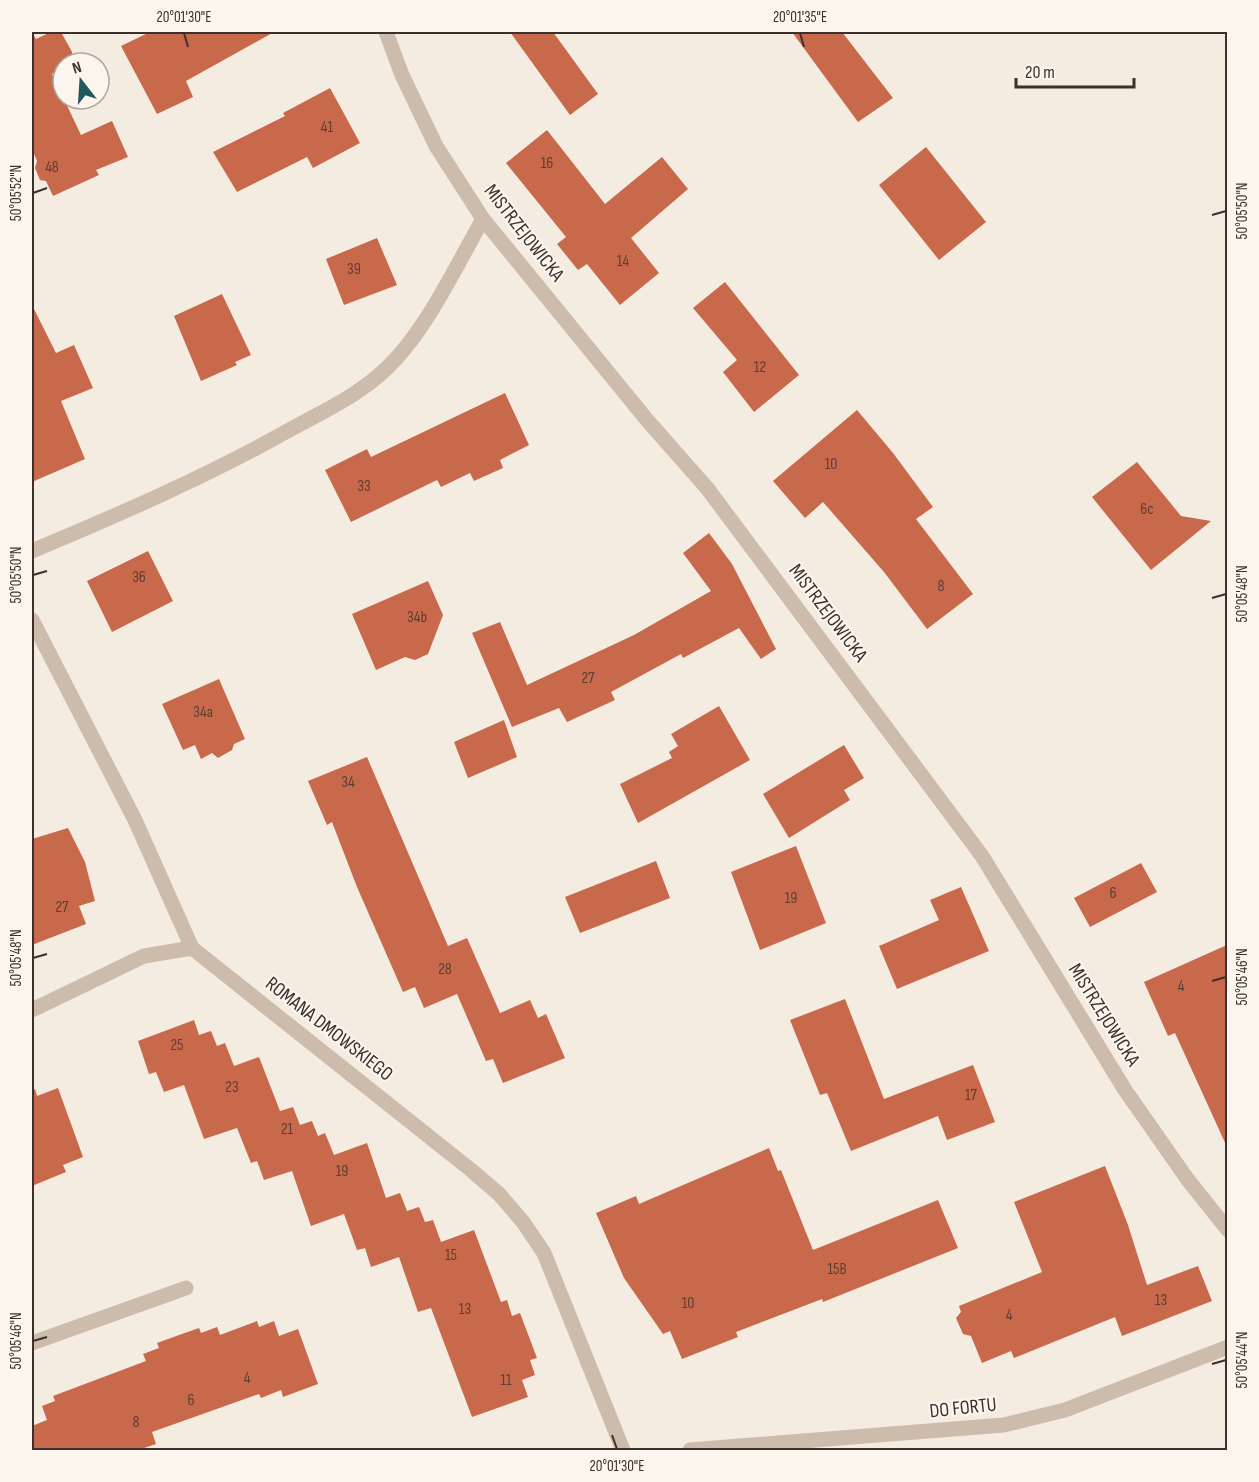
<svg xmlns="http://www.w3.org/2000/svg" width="1259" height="1482" viewBox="0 0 1259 1482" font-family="'Sofia Sans Condensed',sans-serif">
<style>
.building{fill:#c8694b}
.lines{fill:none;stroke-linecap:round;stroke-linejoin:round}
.service{stroke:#cdbbac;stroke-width:15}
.minor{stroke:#cdbbac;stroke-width:15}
.tertiary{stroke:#cdbbac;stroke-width:15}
.ticks{fill:none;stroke:#3b302b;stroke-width:2}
.labels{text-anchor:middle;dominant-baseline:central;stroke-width:4.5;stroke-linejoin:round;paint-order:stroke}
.number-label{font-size:16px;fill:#5e3e33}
.street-label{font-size:20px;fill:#3b302b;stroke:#fbf5ee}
.neatline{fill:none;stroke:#3b302b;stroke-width:2}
.ticks-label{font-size:15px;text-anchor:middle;fill:#3b302b}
</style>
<rect width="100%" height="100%" fill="#f4ebe1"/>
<path class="building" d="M32 32 36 39 51 32H61L72 52V63H63V69L52 74 81 135 112 121 128 157 96 170 99 175 53 196 46 181 40 180 35 168 37 161 32 149Z
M150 32H274L186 81 193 97 157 114 121 46Z
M510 32H553L598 94 570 115Z
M792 32H842L893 98 858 122Z
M330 88 360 143 313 168 307 157 237 192 213 152 285 116 283 113Z
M547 130 605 204 662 157 688 189 631 238 659 273 620 305 587 264 578 270 557 244 566 237 506 163Z
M926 147 986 222 939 260 879 185Z
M377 238 397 285 344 305 326 259Z
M725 282 799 375 754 412 723 372 737 360 693 308Z
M222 294 251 355 235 362 237 365 201 381 174 316Z
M32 305 56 353 74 345 93 388 61 401 85 459 32 482Z
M505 393 529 445 500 460 503 468 474 481 470 473 441 487 437 480 351 522 325 470 367 449 371 457Z
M857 410 893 453 933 507 916 519 973 594 927 629 884 572 823 502 805 518 773 481Z
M1137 462 1181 516 1211 521 1151 570 1092 497Z
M709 533 732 564 776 649 761 659 739 628 683 658 681 654 611 692 615 700 567 722 559 708 512 727 472 633 500 622 527 685 634 635 711 591 683 553Z
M148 551 173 601 112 632 87 581Z
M428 581 443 615 428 654 415 660 405 657 376 670 352 614Z
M219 679 245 739 234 744 232 750 218 758 212 753 201 759 195 745 183 750 162 704Z
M719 706 750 760 638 823 620 784 672 758 669 752 678 746 671 734Z
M504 720 517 757 468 778 454 742Z
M844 745 864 778 844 790 850 800 789 838 763 794Z
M367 757 448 946 467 938 500 1013 530 1000 538 1018 546 1014 565 1058 503 1083 493 1059 486 1061 457 994 424 1008 415 987 403 992 357 887 332 822 327 825 308 781Z
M68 828 85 862 95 901 79 906 86 924 32 945V839Z
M796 846 826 923 760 950 731 872Z
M656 861 670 898 580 933 565 897Z
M1141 863 1157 892 1090 927 1074 898Z
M961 887 989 951 897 989 879 946 939 920 930 900Z
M1227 945V1147L1175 1033 1168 1036 1144 982Z
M845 999 884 1099 973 1065 995 1122 947 1140 938 1116 851 1151 827 1093 820 1095 790 1020Z
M194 1020 199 1035 211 1031 217 1046 225 1043 234 1066 259 1057 280 1111 293 1107 300 1125 312 1121 318 1136 325 1133 334 1155 367 1143 386 1198 400 1193 407 1211 419 1207 425 1222 433 1220 441 1242 474 1230 501 1302 507 1300 512 1316 520 1313 537 1358 530 1360 535 1375 522 1380 528 1397 472 1417 431 1308 418 1312 399 1257 371 1267 365 1248 357 1250 344 1214 311 1226 292 1171 264 1180 257 1161 251 1163 237 1128 204 1139 184 1085 164 1092 156 1072 149 1074 138 1041Z
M58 1088 83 1157 63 1165 66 1172 32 1186V1090L35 1089 37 1096Z
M769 1148 778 1171 781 1170 813 1250 938 1200 958 1248 823 1302 822 1299 736 1332 738 1337 682 1359 670 1331 663 1334 624 1278 596 1213 636 1196 639 1204Z
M1105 1166 1128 1225 1147 1285 1198 1266 1212 1301 1122 1336 1115 1317 1014 1358 1011 1351 982 1363 971 1336 963 1334 956 1318 961 1312 959 1306 1042 1272 1014 1202Z
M257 1321 259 1327 274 1321 279 1336 298 1329 318 1384 283 1397 281 1390 261 1398 259 1394 152 1432 156 1444 138 1450H32V1426L47 1420 42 1406 55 1401 53 1396 146 1361 143 1354 159 1348 157 1343 179 1335 199 1328 201 1333 217 1327 220 1335Z"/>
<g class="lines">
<path class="service" d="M32 551C120 514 208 476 291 429 324 411 359 395 387 368 426 331 456 266 483 219"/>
<path class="minor" d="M32 620 135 820 192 948 471 1170 499 1194 523 1222 544 1253 623 1450
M32 1010 144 956 192 948
M32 1343 186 1288
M690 1450 1004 1425 1065 1410 1228 1347"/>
<path class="tertiary" d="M386 32 402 75 436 146 483 219 647 420 707 488 982 856 1125 1090 1188 1180 1228 1230"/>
</g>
<path class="ticks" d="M184 33 188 47M800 33 804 47M33 193 47 188M1212 215 1226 211M33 575 47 571M1212 598 1226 594M33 958 47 954M1212 981 1226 977M33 1341 47 1337M1212 1364 1226 1360M612 1435 617 1449"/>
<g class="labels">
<g class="number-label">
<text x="327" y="127">41</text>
<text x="547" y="163">16</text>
<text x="52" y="167">48</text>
<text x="623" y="261">14</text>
<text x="354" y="269">39</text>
<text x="760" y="367">12</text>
<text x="831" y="464">10</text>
<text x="364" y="486">33</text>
<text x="1147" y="509">6c</text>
<text x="139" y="577">36</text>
<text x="941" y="586">8</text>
<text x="417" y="617">34b</text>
<text x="588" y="678">27</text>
<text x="203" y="712">34a</text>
<text x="348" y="782">34</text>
<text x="1113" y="893">6</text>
<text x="791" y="898">19</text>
<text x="62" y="907">27</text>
<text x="445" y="969">28</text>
<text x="1181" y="986">4</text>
<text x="177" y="1045">25</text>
<text x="232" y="1087">23</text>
<text x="971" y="1095">17</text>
<text x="287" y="1129">21</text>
<text x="342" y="1171">19</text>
<text x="451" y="1255">15</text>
<text x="837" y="1269">15B</text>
<text x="1161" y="1300">13</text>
<text x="688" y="1303">10</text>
<text x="465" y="1309">13</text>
<text x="1009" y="1315">4</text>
<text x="247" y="1378">4</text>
<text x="506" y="1380">11</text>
<text x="191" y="1400">6</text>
<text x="136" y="1422">8</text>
</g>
<g class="street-label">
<text transform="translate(524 233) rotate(52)">MISTRZEJOWICKA</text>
<text transform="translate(828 613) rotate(53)">MISTRZEJOWICKA</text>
<text transform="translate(1104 1015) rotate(58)">MISTRZEJOWICKA</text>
<text transform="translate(329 1029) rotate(38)">ROMANA DMOWSKIEGO</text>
<text transform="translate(963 1408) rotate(-6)">DO FORTU</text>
</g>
</g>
<rect width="1259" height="1482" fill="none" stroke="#fbf5ee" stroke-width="66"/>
<g transform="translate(81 81) rotate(343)"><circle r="28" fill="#fbf5ee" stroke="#aea6a0" stroke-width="1.5"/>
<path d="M0-4.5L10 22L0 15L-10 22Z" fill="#1f5a5e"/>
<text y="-9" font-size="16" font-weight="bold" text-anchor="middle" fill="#3b302b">N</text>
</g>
<path d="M1016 78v9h118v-9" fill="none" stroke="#3b302b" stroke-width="3"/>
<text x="1025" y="78" font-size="18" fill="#3b302b" stroke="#fbf5ee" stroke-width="4.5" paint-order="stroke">20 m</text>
<rect x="33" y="33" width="1193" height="1416" class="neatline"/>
<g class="ticks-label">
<text x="184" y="22">20°01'30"E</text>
<text x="800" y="22">20°01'35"E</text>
<text transform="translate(16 193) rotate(-90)" y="5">50°05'52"N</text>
<text transform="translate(1242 211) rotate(-90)" y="5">50°05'50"N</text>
<text transform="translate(16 575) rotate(-90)" y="5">50°05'50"N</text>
<text transform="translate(1242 594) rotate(-90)" y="5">50°05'48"N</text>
<text transform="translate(16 958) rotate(-90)" y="5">50°05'48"N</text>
<text transform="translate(1242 977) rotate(-90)" y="5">50°05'46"N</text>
<text transform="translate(16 1341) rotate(-90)" y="5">50°05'46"N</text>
<text transform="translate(1242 1360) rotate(-90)" y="5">50°05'44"N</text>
<text x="617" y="1471">20°01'30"E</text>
</g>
</svg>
